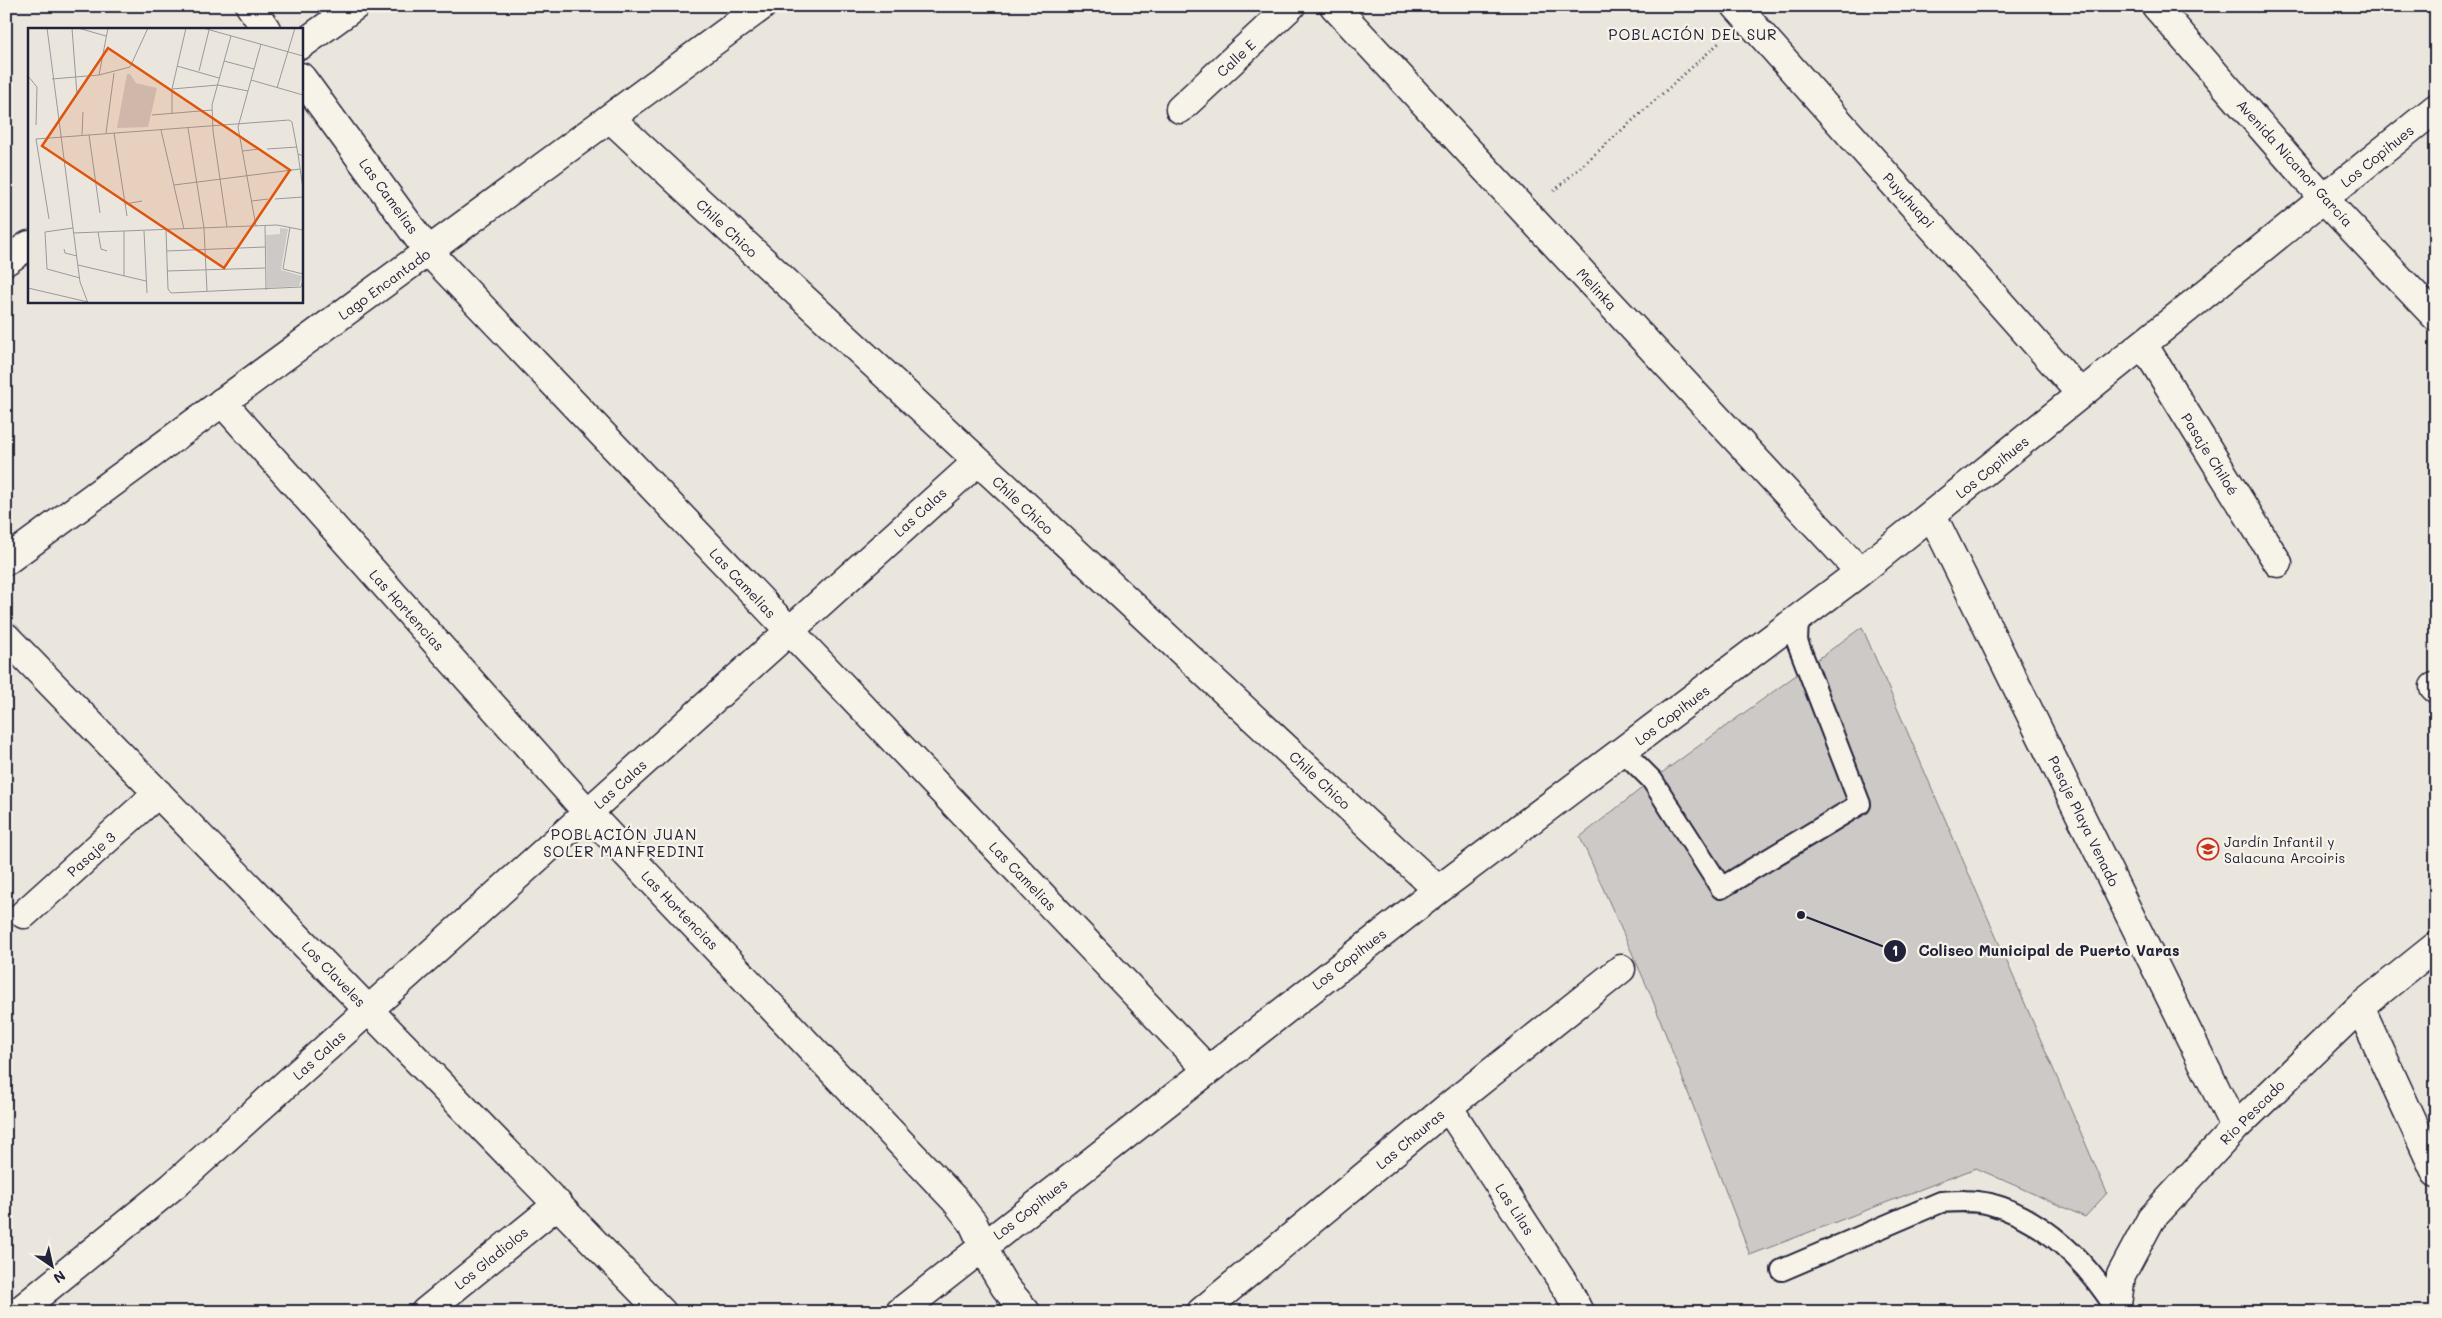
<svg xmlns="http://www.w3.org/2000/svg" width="2442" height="1318" viewBox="0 0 2442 1318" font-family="Mali,sans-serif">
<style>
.green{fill:#cdc9c6;stroke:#787680}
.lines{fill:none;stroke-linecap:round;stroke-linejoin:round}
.lane-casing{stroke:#22223b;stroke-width:24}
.street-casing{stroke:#22223b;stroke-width:31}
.secondary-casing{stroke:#22223b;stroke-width:31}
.path{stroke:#22223b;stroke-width:3;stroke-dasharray:1 4;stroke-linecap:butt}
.lane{stroke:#f7f3e8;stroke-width:20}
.street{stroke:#f7f3e8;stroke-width:28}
.secondary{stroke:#f7f3e8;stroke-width:28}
.labels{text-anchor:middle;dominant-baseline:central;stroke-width:4.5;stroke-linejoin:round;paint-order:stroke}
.street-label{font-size:14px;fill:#22223b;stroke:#f7f3e8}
.poi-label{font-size:14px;fill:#22223b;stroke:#f7f3e8;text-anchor:start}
.neighbourhood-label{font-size:15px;letter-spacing:1px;fill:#22223b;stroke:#f7f3e8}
.inset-road{fill:none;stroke:#9a989d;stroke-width:1}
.view{fill:#de560e;fill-opacity:0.15;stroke:#de560e;stroke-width:2.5}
.inset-edge{fill:none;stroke:#22223b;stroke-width:2.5}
.leader{fill:none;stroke:#22223b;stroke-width:2}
.callout-dot{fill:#22223b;stroke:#f7f3e8;stroke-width:2}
.mark-label{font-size:15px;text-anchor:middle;font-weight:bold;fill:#fff}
.callout-label{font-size:15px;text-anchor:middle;font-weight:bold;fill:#22223b;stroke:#f7f3e8;stroke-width:4.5;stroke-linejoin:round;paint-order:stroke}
</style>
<rect width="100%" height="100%" fill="#eae6de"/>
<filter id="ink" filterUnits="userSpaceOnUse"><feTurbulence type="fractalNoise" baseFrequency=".02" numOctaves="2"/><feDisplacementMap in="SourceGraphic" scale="10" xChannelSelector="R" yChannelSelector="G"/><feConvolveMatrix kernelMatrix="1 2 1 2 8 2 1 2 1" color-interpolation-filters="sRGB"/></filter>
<g filter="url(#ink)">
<path class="green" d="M1862 627 2107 1193 2085 1217 1976 1168 1750 1255 1650 993 1580 837 1652 780Z"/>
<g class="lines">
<g class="lane-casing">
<path id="lane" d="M1623 751 1652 780 1721 888 1860 804 1797 641 1798 620
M1782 1270 1941 1202C1957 1201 1974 1200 1990 1204 2044 1218 2087 1263 2116 1309"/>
</g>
<g class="street-casing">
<path id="street" d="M250 6 266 29
M1334 6 1860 572
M1736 6 2081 394
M301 45 355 6
M301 77 428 251 1208 1070
M1180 109 1291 6
M610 118 1438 890
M6 261 29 245
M2143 344 2278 563
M222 402 588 813 955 1200 973 1223 993 1267 1005 1287 1026 1312
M1932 515 2235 1128
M6 637 662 1312
M2434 687 2436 689
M24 914 158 793
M2360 1007 2436 1173
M1448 1107 1568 1290 1579 1312
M18 1312 173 1186 977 462
M425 1312 558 1204
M900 1312 1438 890 1860 572 2436 108
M1201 1312 1448 1107 1621 969
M2116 1312 2121 1275 2151 1219 2235 1128 2360 1007 2436 946"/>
</g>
<g class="secondary-casing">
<path id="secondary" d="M2156 6 2324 199 2436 317
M6 561 762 6"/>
</g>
<path class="path" d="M1554 191 1720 42"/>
<use href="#lane" class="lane"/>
<use href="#street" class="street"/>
<use href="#secondary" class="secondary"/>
</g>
</g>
<defs>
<g id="school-ring" transform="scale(1.125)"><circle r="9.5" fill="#f7f3e8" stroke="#c8321e" stroke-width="1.5"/><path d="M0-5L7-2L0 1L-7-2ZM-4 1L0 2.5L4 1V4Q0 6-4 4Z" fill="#c8321e"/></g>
</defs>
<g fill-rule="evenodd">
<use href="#school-ring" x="2208" y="849"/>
</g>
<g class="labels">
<g class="street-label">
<text transform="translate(1236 58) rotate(-43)">Calle E</text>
<text transform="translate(2377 156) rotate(-39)">Los Copihues</text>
<text transform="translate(2295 163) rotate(48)">Avenida Nicanor García</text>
<text transform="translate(389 196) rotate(54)">Las Camelias</text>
<text transform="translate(1909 200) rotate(48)">Puyuhuapi</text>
<text transform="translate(727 228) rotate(43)">Chile Chico</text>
<text transform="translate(384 284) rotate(-36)">Lago Encantado</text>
<text transform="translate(1597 289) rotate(47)">Melinka</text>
<text transform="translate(2210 454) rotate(58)">Pasaje Chiloé</text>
<text transform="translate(1992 467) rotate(-39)">Los Copihues</text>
<text transform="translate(1023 505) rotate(43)">Chile Chico</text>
<text transform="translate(920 512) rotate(-42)">Las Calas</text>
<text transform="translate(743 583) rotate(47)">Las Camelias</text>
<text transform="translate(407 610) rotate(48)">Las Hortencias</text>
<text transform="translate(1672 715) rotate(-37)">Los Copihues</text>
<text transform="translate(1320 780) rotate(43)">Chile Chico</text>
<text transform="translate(620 784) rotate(-42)">Las Calas</text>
<text transform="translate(2084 821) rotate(64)">Pasaje Playa Venado</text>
<text transform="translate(91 854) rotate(-42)">Pasaje 3</text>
<text transform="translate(1023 876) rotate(46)">Las Camelias</text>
<text transform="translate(680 910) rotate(46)">Las Hortencias</text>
<text transform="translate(1349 959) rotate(-38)">Los Copihues</text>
<text transform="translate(334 974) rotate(46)">Los Claveles</text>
<text transform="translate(319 1055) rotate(-42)">Las Calas</text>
<text transform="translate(2252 1112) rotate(-45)">Río Pescado</text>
<text transform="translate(1410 1139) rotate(-40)">Las Chauras</text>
<text transform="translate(1030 1209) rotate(-38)">Los Copihues</text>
<text transform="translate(1515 1209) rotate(57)">Las Lilas</text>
<text transform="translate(491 1258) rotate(-39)">Los Gladiolos</text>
</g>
<g class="poi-label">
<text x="2224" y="841">Jardín Infantil y<tspan x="2224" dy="16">Salacuna Arcoiris</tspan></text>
</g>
<g class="neighbourhood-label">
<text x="1693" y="34">POBLACIÓN DEL SUR</text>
<text x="624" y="834">POBLACIÓN JUAN<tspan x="624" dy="17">SOLER MANFREDINI</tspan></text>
</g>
</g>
<g transform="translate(28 28)">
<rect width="275" height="275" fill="#eae6de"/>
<path d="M99 46H102L108 55 129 60 120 99 89 100ZM252 200 260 201 253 242 274 248 271 258 239 260 238 207 252 206Z" fill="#cdc9c6"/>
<path class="inset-road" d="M19 0 52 254 60 275M44 0 49 67M50 0 78 8M175 0 275 28M196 33 226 41M149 38 191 50M171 43 181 2M71 47 80 0M0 48 9 59 8 97M24 51 71 47 102 39 120 0M223 52 275 67M249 60 267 0M144 61 190 57 220 63M144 86V61L158 0M124 87 184 82M160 100 176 200 179 263M133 102 156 201M78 105 86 45M86 105 99 188M54 107 55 84M61 107 72 185M239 121 269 119M215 123 231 121M270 126 275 161M146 157 272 141M247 171 275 169M224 173 240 171M97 176 114 173M21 191 8 111 261 92 264 94 270 126 275 128M228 198 210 99 233 16M237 198 238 262M199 199 185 103 184 77 203 8M262 199 255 241 275 246M45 200 17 204 19 241 52 250M138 202 140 261 143 265 273 259 275 252M96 203V248M116 203 119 265M70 204 73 221 79 223M45 205 249 197 275 202M36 221 37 225 49 228M139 223 237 219M50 237 118 253M139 243 237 240M0 260 60 274"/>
<path class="view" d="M80 20 262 142 196 240 14 118Z"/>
<rect width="275" height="275" class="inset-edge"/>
</g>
<path class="leader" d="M1801 915L1895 951"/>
<g class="callout-dot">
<circle cx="1801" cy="915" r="5"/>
<circle cx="1895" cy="951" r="12"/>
</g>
<g class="mark-label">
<text x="1895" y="956">1</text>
</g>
<g class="callout-label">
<text x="2049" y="956">Coliseo Municipal de Puerto Varas</text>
</g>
<rect width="2442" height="1318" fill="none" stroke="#f7f3e8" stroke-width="25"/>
<rect x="12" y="12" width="2417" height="1293" fill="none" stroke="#22223b" stroke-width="2" filter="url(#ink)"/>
<g transform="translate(52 1266) rotate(146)" stroke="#f7f3e8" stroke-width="4" paint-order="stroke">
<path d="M0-4L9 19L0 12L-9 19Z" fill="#22223b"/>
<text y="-8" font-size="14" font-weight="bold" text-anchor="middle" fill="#22223b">N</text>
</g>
</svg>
